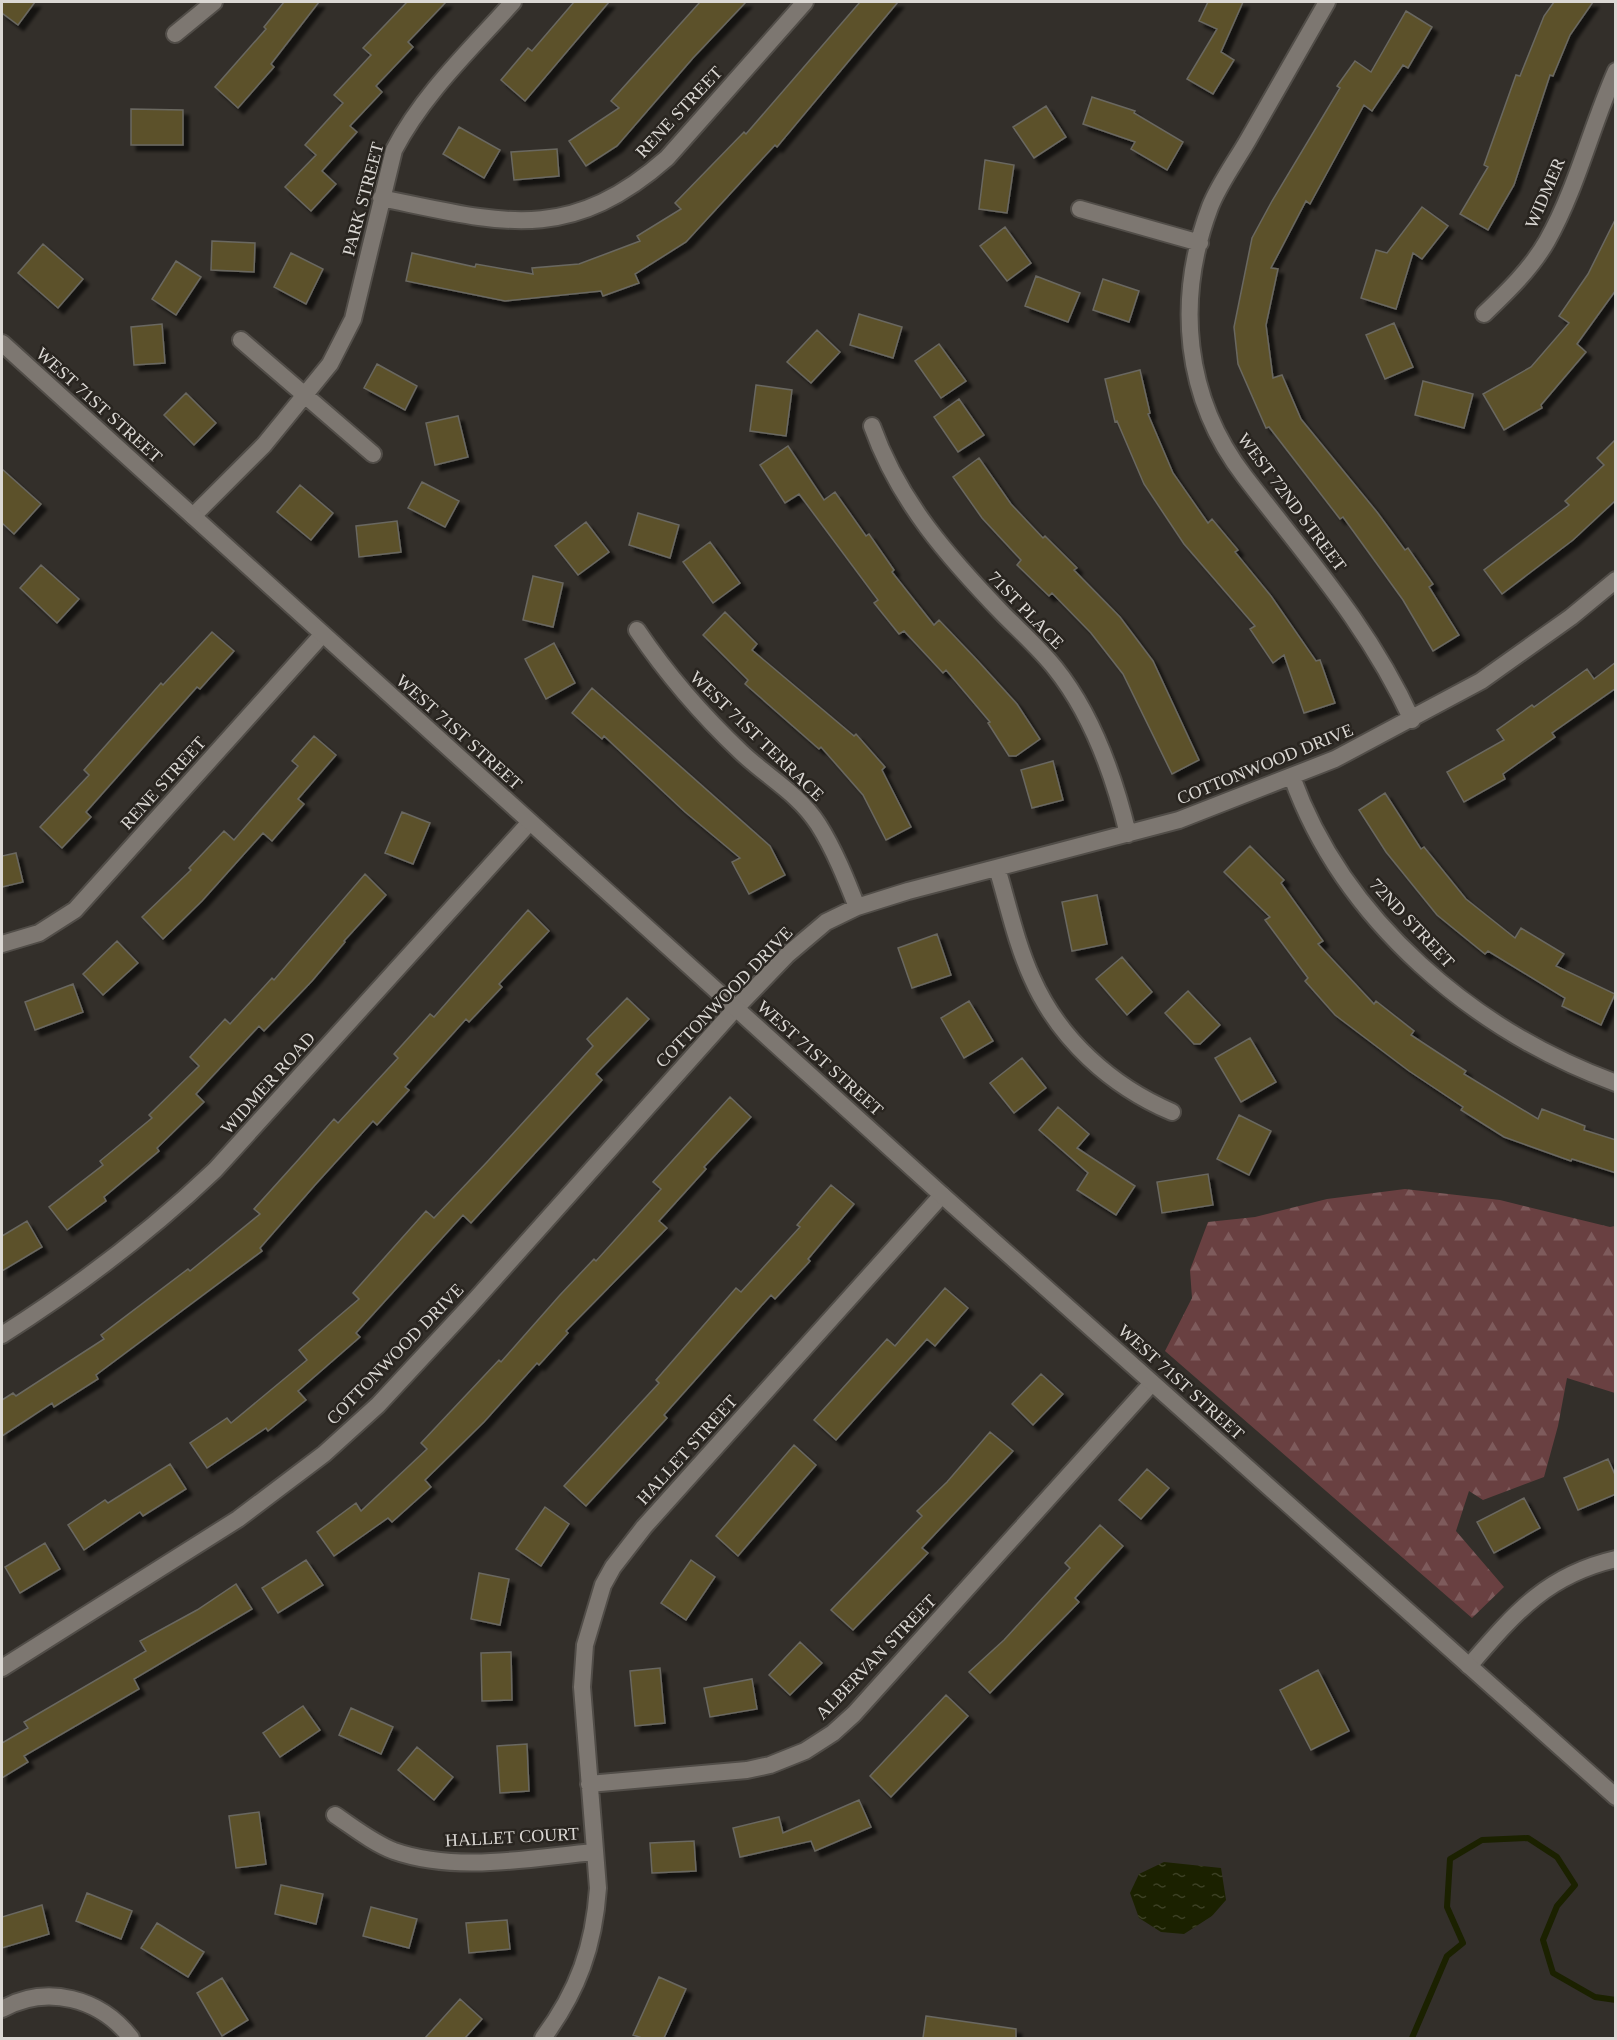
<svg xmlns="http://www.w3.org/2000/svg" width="1617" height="2040" viewBox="0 0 1617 2040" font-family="Georgia,serif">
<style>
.forest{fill:url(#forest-firs)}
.water{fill:url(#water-ripples)}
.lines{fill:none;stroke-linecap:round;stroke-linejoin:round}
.stream{stroke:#1b2100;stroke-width:6}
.building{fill:#5c512a;stroke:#6a6861;stroke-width:1.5;filter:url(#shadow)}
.minor-casing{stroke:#514d48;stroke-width:20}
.tertiary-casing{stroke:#514d48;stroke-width:20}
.minor{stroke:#7d7771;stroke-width:16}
.tertiary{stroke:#7d7771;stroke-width:16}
.labels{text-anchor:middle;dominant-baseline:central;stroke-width:5;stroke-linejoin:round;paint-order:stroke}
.street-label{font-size:18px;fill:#dbd8d4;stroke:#292520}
</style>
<defs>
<pattern id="forest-firs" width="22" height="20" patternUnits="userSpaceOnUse" patternTransform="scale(1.5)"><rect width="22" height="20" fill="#694041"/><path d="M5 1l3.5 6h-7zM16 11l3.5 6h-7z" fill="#7e5b5c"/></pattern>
<pattern id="water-ripples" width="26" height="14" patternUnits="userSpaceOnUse" patternTransform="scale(1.5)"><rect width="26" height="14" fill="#1b2100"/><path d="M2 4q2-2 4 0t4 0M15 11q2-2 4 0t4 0" fill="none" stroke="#3c4024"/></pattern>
<filter id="shadow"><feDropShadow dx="5.5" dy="5.5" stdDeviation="1.5" flood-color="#0009"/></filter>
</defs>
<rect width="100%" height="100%" fill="#332f2a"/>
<path class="forest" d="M1405 1189 1500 1200 1610 1227 1615 1226V1393L1567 1378 1558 1426 1544 1477 1483 1500 1469 1491 1456 1531 1504 1587 1472 1618 1165 1351 1192 1298 1190 1270 1208 1222 1255 1217 1327 1199Z"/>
<path class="water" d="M1164 1862 1221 1868 1226 1900 1212 1916 1184 1934 1161 1932 1139 1918 1130 1893 1139 1874Z"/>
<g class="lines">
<path class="stream" d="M1412 2038 1447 1956 1463 1943 1447 1907 1450 1859 1482 1840 1528 1838 1557 1857 1575 1885 1557 1906 1543 1940 1553 1973 1595 1997 1616 2000"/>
</g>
<path class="building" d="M2 2H35L18 25 2 13Z
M284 2H319L271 64 274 67 238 108 215 87 266 29 264 27Z
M407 2H446L408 42 413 47 376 86 382 92 350 126 357 132 322 171 336 184 311 211 285 187 316 155 305 145 343 103 334 95 371 55 363 48Z
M574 2H609L525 101 501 80 528 48 532 51Z
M700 2H746L693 58 617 146 586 166 569 141 619 108 611 101Z
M860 2H898L777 147 775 145 686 242 635 274 639 283 603 296 601 291 505 301 406 281 412 253 475 267 476 264 533 274 532 268 579 264 640 241 637 236 681 209 675 203 744 132 746 134Z
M1208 2H1243L1221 52 1234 60 1213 94 1187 79 1217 29 1199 21Z
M1554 2H1593L1570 35 1553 76 1550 75 1514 185 1488 230 1460 214 1488 167 1484 165 1516 75 1520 76 1544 16Z
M1406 11 1432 27 1408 68 1403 65 1372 111 1364 105 1310 204 1306 201 1271 268 1278 269 1266 325 1273 378 1282 375 1301 419 1377 512 1405 550 1408 548 1433 584 1429 587 1459 635 1433 651 1403 600 1343 517 1340 519 1269 427 1266 428 1238 364 1234 327 1252 238 1272 201 1340 88 1337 86 1355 61 1371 72Z
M1092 97 1135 111 1134 113 1183 142 1167 170 1131 149 1135 142 1083 124Z
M1046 106 1066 137 1034 158 1013 127Z
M131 109 183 110V145H131Z
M459 127 500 150 484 178 443 154Z
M557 149 559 176 514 180 511 152Z
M985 160 1014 165 1007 213 979 209Z
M1422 207 1448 226 1422 259 1413 253 1396 309 1361 298 1376 250 1387 253Z
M1616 218V290L1577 344 1586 352 1541 405 1542 408 1504 430 1483 394 1531 367 1569 323 1559 316 1588 274Z
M1005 227 1031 263 1007 281 980 246Z
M212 241 255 243 254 272 211 270Z
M43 244 83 279 58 308 18 273Z
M291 253 323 269 306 304 274 287Z
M176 261 201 277 176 315 152 299Z
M1036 276 1080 293 1068 322 1025 306Z
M1103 279 1139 291 1129 322 1093 310Z
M859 314 902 327 893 358 850 345Z
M1394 323 1413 367 1385 379 1366 335Z
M162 324 165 363 134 365 131 327Z
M817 330 840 352 811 383 787 362Z
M939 344 966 381 941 398 915 361Z
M377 364 417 386 405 410 364 388Z
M1140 370 1150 413 1148 414 1173 473 1208 523 1212 519 1238 550 1235 552 1271 596 1316 661 1320 660 1335 703 1304 713 1284 655 1273 663 1250 629 1255 626 1184 544 1144 484 1117 421 1115 422 1105 379Z
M1423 381 1473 394 1464 428 1415 415Z
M756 385 792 390 786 436 750 431Z
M186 393 216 423 194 445 164 415Z
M959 399 984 435 958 452 934 417Z
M458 416 468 457 435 465 426 423Z
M1616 439V500L1573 540 1502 594 1484 570 1569 505 1565 501 1604 465 1597 458Z
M788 446 824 500 835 492 866 536 869 534 894 570 892 572 934 625 939 620 978 661 1017 704 1040 739 1016 756H1009L988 723 990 722 946 670 943 673 904 631 899 634 874 603 878 600 799 494 785 503 760 465Z
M979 458 1011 504 1043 538 1045 536 1077 568 1074 570 1120 617 1153 661 1199 760 1172 774 1123 674 1091 633 1052 593 1049 596 1017 565 1021 560 982 518 953 477Z
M2 469 41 504 14 534 2 523Z
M422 482 459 501 445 527 408 508Z
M300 485 333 513 311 540 277 512Z
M638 513 679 525 670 558 629 545Z
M397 521 401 552 359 557 356 526Z
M586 522 609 552 578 575 555 546Z
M710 542 740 583 713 603 683 562Z
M41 565 79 599 57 623 20 588Z
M533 576 563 583 553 627 523 620Z
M725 612 757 644 752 650 854 736 856 734 885 767 882 770 911 827 886 840 863 795 821 747 819 749 745 684 748 680 703 635Z
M212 632 234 651 200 689 197 687 86 812 91 817 62 848 40 827 89 775 84 770 161 683 163 685Z
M554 643 575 683 546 699 525 659Z
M1616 662V688L1552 733 1555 737 1503 774 1505 779 1464 802 1447 772 1504 740 1497 730 1532 705 1534 707 1587 669 1594 679Z
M592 688 770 846 785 875 749 894 732 862 740 858 685 812 604 736 602 739 572 713Z
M314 736 336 755 298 799 304 804 272 841 263 833 202 901 163 939 142 917 191 870 189 868 224 831 234 840 298 766 292 761Z
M1053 761 1063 800 1032 808 1021 770Z
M1385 793 1421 849 1424 847 1466 899 1515 938 1521 928 1564 954 1556 966 1615 994 1601 1025 1562 1006 1565 998 1488 951 1485 954 1437 915 1386 852 1359 810Z
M402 812 430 823 413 864 385 853Z
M1250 846 1284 880 1281 883 1323 941 1318 944 1374 1004 1376 1001 1414 1031 1411 1035 1466 1071 1464 1074 1538 1119 1542 1109 1585 1126 1584 1130 1616 1140V1173L1572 1159 1571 1161 1504 1137 1461 1110 1463 1107 1409 1071 1335 1015 1305 981 1308 978 1265 920 1270 917 1224 872Z
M16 853 23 882 2 887V856Z
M365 874 386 895 344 941 345 942 312 981 264 1031 259 1026 196 1094 204 1102 157 1148 159 1151 104 1197 106 1201 67 1230 49 1207 103 1165 100 1161 152 1118 149 1115 199 1066 190 1057 225 1019 230 1024 272 978 274 980Z
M1097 895 1107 944 1072 951 1062 902Z
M528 910 549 931 499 984 502 987 469 1022 466 1019 405 1087 409 1090 377 1125 373 1121 315 1185 260 1248 262 1251 96 1375 98 1379 54 1407 52 1403 2 1436V1400L13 1393 16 1396 104 1339 101 1335 188 1269 190 1271 260 1214 254 1209 299 1159 334 1119 338 1123 398 1058 394 1054 430 1014 434 1017Z
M937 934 951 975 912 988 898 948Z
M117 941 138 963 103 995 83 974Z
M1122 957 1152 992 1127 1015 1096 979Z
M73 984 83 1012 35 1030 25 1002Z
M1188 991 1220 1025 1200 1044H1194L1165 1013Z
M627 998 649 1019 596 1074 602 1080 471 1223 463 1215 356 1333 360 1337 298 1391 306 1400 268 1431 266 1428 207 1468 190 1443 227 1418 231 1423 307 1360 299 1350 359 1299 353 1293 426 1211 434 1218 487 1162 593 1046 587 1039Z
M969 1001 993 1041 964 1058 941 1018Z
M1250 1038 1276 1082 1241 1102 1215 1058Z
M1022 1058 1046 1088 1014 1113 990 1083Z
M730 1097 751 1117 704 1167 706 1169 659 1221 667 1228 566 1331 568 1333 539 1365 537 1363 484 1422 425 1480 431 1487 392 1522 388 1518 334 1556 317 1532 356 1503 361 1511 427 1449 421 1443 499 1360 501 1362 560 1295 594 1259 596 1261 661 1189 653 1182Z
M1058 1107 1089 1134 1077 1148 1135 1186 1116 1215 1077 1190 1088 1173 1039 1130Z
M1239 1115 1271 1131 1249 1175 1217 1159Z
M1208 1174 1213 1205 1162 1213 1157 1182Z
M831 1185 854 1204 808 1259 810 1261 775 1299 771 1295 664 1415 667 1418 586 1506 564 1486 659 1383 656 1380 736 1288 741 1292 800 1227 797 1225Z
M27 1221 42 1247 2 1271V1236Z
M945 1288 968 1308 935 1346 927 1339 836 1440 814 1420 887 1339 895 1346Z
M1041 1374 1063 1394 1033 1425 1012 1404Z
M990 1432 1013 1451 922 1548 928 1553 853 1630 831 1610 922 1516 917 1511 947 1482Z
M794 1445 816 1465 738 1556 716 1536Z
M1608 1459 1616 1477V1494L1578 1510 1564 1478Z
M170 1464 186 1489 143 1516 140 1512 84 1550 68 1525 105 1500 108 1503Z
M1147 1469 1169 1488 1141 1519 1119 1500Z
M1524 1498 1540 1528 1494 1553 1477 1522Z
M545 1507 569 1524 541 1566 516 1549Z
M1100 1525 1123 1546 1075 1598 1079 1602 990 1693 969 1672 1004 1640 1070 1568 1065 1563Z
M45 1543 60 1569 20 1593 5 1567Z
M306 1560 323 1585 278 1613 262 1588Z
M691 1560 715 1577 686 1620 661 1603Z
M479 1573 509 1579 500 1625 471 1619Z
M236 1584 252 1609 134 1679 139 1689 24 1756 28 1762 2 1778V1743L28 1728 24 1722 146 1651 140 1641 197 1610Z
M800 1642 822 1663 790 1695 769 1675Z
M511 1652 512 1700 482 1701 481 1653Z
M660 1668 665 1723 635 1726 630 1671Z
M1318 1670 1349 1731 1311 1750 1280 1690Z
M752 1679 757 1709 710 1717 704 1688Z
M946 1695 968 1716 891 1797 870 1776Z
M303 1706 320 1730 280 1757 263 1733Z
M351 1708 393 1727 381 1754 339 1735Z
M527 1744 529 1791 500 1793 497 1746Z
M417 1747 453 1777 434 1800 398 1770Z
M859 1800 871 1827 815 1851 811 1841 740 1857 733 1828 779 1817 783 1833Z
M259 1812 266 1864 236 1868 229 1816Z
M694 1841 696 1871 652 1873 650 1843Z
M281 1885 323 1894 316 1924 275 1914Z
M87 1893 132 1911 121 1939 76 1921Z
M42 1905 49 1934 2 1948V1917Z
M371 1907 417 1919 409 1948 363 1936Z
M507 1920 510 1949 469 1953 466 1923Z
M157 1923 204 1952 188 1977 141 1948Z
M659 1977 686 1989 664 2038H642L633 2035Z
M222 1978 248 2020 222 2036 197 1993Z
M460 1999 482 2019 465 2038H425Z
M926 2016 1016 2029V2038H923Z"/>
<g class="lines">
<g class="minor-casing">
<path id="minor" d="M1327 2C1301 48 1274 94 1248 140 1236 161 1219 184 1210 207 1175 300 1184 398 1245 477 1308 559 1368 625 1412 720
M175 34 214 2
M381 198C499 222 567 246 667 158L805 2
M1080 209 1200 243
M1484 314C1507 292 1531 269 1547 241 1577 188 1591 127 1616 71
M241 340 373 454
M872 426C899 502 949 558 1004 615 1021 632 1040 649 1055 668 1092 714 1114 776 1128 834
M193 516 264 445 330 364 353 319 394 150C423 94 471 49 513 2
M637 630C668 676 701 714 741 752 767 777 798 793 818 824 834 849 846 879 857 907
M1292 777C1344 921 1474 1031 1616 1083
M997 868C1008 904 1016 943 1032 978 1059 1039 1111 1086 1172 1112
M2 944 39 933 75 910 322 635
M2 1335C79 1286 149 1233 215 1170L530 822
M1469 1666C1514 1614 1546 1575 1616 1559
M2 1668 238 1519 324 1454 378 1405 468 1308 736 1008 787 955 826 922 857 907 908 891 1179 820 1335 759 1481 681 1571 617 1616 580
M589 1784 747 1770 770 1765 805 1751 833 1733 854 1714 1152 1383
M335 1815C353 1827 373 1843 394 1851 457 1873 529 1858 594 1852
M2 2009C47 1984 100 1998 131 2038
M543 2038C578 1991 594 1946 598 1888L582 1687 585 1645 603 1585 613 1567 644 1527 942 1195"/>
</g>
<g class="tertiary-casing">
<path id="tertiary" d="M2 343 942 1195 1616 1797"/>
</g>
<use href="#minor" class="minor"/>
<use href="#tertiary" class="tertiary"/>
</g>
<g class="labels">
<g class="street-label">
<text transform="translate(679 112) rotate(-47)">RENE STREET</text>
<text transform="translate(1545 193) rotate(-67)">WIDMER</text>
<text transform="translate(363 199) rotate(-75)">PARK STREET</text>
<text transform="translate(99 405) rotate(42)">WEST 71ST STREET</text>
<text transform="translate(1292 502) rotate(53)">WEST 72ND STREET</text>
<text transform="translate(1026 610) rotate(46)">71ST PLACE</text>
<text transform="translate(459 732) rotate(42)">WEST 71ST STREET</text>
<text transform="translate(757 736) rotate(44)">WEST 71ST TERRACE</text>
<text transform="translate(1265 764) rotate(-22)">COTTONWOOD DRIVE</text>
<text transform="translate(163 783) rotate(-48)">RENE STREET</text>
<text transform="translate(1412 923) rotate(47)">72ND STREET</text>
<text transform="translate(724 997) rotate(-46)">COTTONWOOD DRIVE</text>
<text transform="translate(820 1058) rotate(42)">WEST 71ST STREET</text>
<text transform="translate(268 1083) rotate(-48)">WIDMER ROAD</text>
<text transform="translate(395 1354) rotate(-46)">COTTONWOOD DRIVE</text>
<text transform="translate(1181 1382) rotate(42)">WEST 71ST STREET</text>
<text transform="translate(687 1450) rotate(-48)">HALLET STREET</text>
<text transform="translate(876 1657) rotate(-46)">ALBERVAN STREET</text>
<text transform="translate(512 1837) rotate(-3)">HALLET COURT</text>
</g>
</g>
<rect width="1617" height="2040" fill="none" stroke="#dbd8d4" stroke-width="6"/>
</svg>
